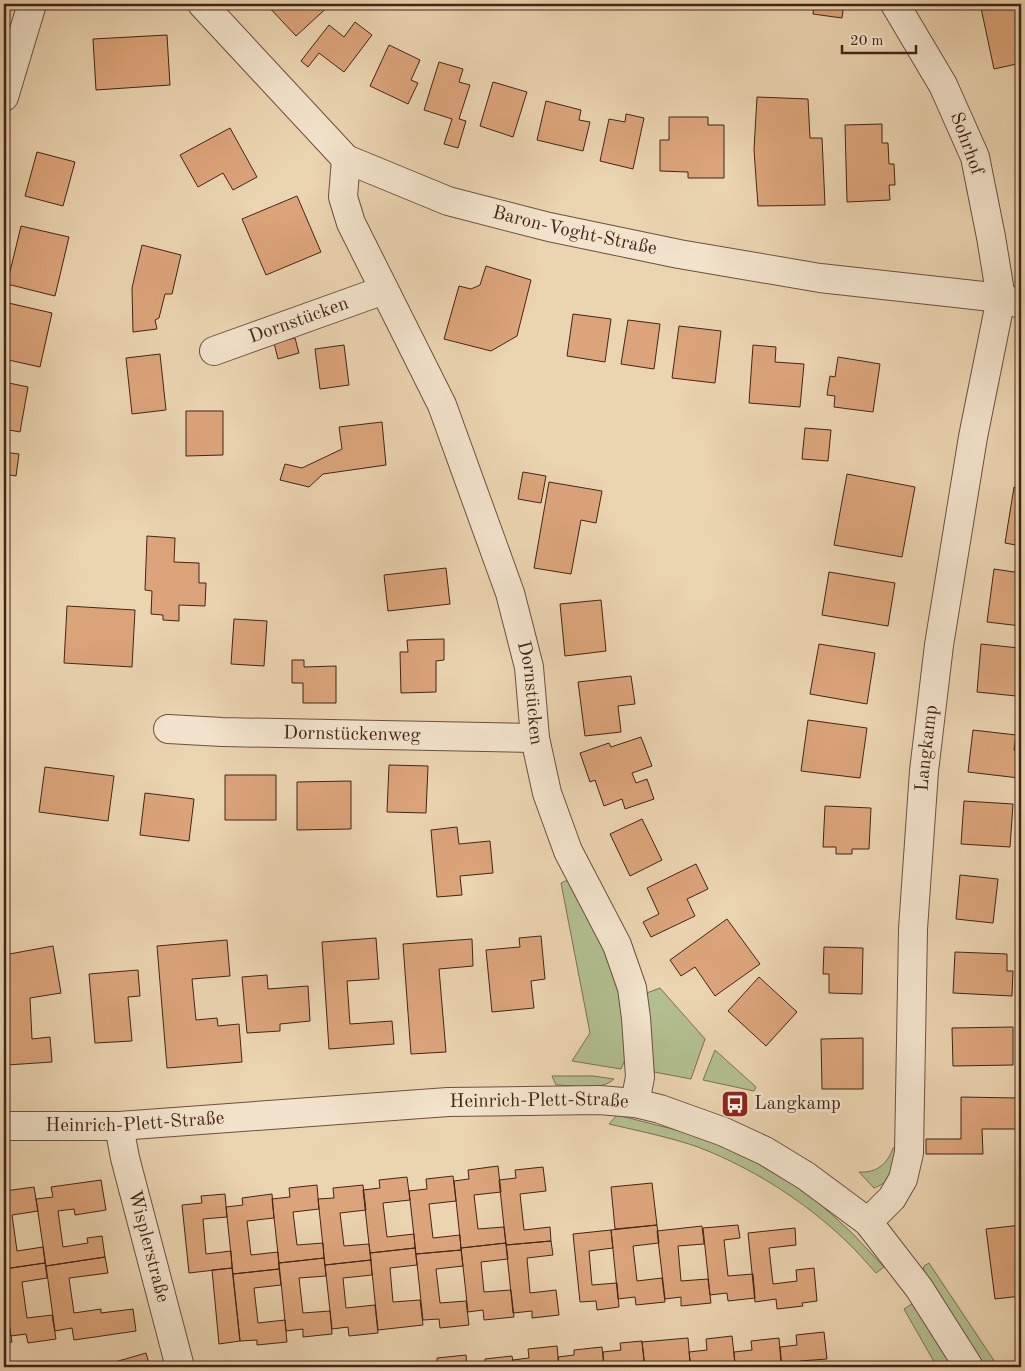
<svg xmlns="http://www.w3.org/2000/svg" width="1025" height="1371" viewBox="0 0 1025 1371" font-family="'Old Standard TT',serif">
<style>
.green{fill:#b2be8f;stroke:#7a7152}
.building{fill:#dca47b;stroke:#432416}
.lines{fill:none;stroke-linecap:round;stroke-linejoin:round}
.minor-casing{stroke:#6d503c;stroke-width:30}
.minor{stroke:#f2e3cc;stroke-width:28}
.labels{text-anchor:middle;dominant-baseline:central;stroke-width:5;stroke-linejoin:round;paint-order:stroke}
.street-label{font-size:19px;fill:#432416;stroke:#f2e3cc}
.poi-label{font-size:19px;fill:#432416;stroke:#f2e3cc;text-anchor:start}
</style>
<rect width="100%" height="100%" fill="#ebd4b0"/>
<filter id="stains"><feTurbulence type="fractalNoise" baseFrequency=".004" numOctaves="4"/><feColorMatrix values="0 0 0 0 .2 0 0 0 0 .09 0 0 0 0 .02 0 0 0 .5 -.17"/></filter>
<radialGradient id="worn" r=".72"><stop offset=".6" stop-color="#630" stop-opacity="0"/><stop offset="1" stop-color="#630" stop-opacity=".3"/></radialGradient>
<path class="green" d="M570 879 608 955 620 993 628 1053 621 1069 572 1061 590 1033 561 883Z
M660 988 705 1039 691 1079 654 1072 650 1034 644 994Z
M715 1050 756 1087 754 1091 703 1080Z
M552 1076H593L614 1079C600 1092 574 1085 556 1085Z
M617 1115 700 1136 780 1174 817 1201 852 1233 884 1267 876 1273C866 1262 856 1250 845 1240 803 1200 752 1168 698 1147 669 1137 639 1131 609 1124Z
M893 1148H897C893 1168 895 1180 874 1188L859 1172C876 1173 887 1165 893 1148Z
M929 1263 993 1359 997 1367H983L962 1331 923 1272 924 1266Z
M912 1304 938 1343 952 1367H937L904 1309Z"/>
<path class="building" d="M266 4H331L296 36Z
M814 4H844L842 18 813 14Z
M1003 4H1021V63L994 69 981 8Z
M355 22 372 35 344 72 319 53 308 67 301 61 329 25 344 37Z
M167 35 170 85 96 90 93 39Z
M389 45 420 60 411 80 418 83 408 104 370 86Z
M439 62 463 69 459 82 470 85 459 119 466 121 458 148 444 144 452 119 424 110Z
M493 82 527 92 513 137 480 126Z
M757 97 808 99 810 138H822L825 205 758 206 754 150Z
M546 101 581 110 579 120 590 122 583 151 537 140Z
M626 114 644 118 633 169 600 161 609 119 625 122Z
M669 117H708V125H724V178H688V172L660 171V140H669Z
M882 124V143H888L889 164H894L895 185H889L890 200 847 202 845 125Z
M230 128 257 177 233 190 223 173 198 187 180 155Z
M37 152 75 162 63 206 25 196Z
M297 196 321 252 266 275 242 219Z
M21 226 69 237 55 296 7 284Z
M142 245 181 255 172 294H165L159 318 155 320 157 329 133 332 132 288Z
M486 266 531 280 517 336 491 351 444 339 459 286 471 289 480 285Z
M4 302 52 313 40 367 4 359Z
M573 314 611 319 605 362 567 356Z
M628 320 660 324 654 369 621 364Z
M679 326 721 331 715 383 672 378Z
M295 338 299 353 278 359 274 343Z
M344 345 349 385 320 389 315 349Z
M753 345 776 347 775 362 804 364 800 407 749 403Z
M160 354 166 410 132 414 126 358Z
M838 357 880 364 873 412 834 407 835 396 827 395 830 376 835 377Z
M4 382 28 387 20 432 4 429Z
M186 411H223V455L186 456Z
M382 422 386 465 323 474 309 487 280 480 285 464 302 468 342 449 339 427Z
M805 428 831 430 828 461 802 459Z
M4 452 19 454 16 476 4 474Z
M523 472 546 476 541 503 518 499Z
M847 474 915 487 902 557 834 545Z
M549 482 602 491 596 523 581 520 571 574 534 568Z
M1014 487 1021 489V546L1005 543Z
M147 536 175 538 174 562 199 563V583H206L205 606 179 605V621L163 620V615L151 614 152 591 145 590Z
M446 568 450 604 388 611 384 575Z
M994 569 1021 573V626L987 622Z
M829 572 895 583 888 626 822 615Z
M601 600 606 651 565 656 560 604Z
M67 606 135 610 132 667 64 663Z
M234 619 267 621 264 666 231 664Z
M444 639V660L436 661V692L401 693 400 652H408L407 640Z
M819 644 875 653 867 704 810 694Z
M981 644 1019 648 1018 658H1021V688H1016V696L977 692Z
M292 660H304V667L336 666V703H303V683H292Z
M631 676 635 704 618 706 621 732 585 736 578 682Z
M808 720 867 728 860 778 801 771Z
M973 730 1016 735 1014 750 1021 751 1019 778 968 772Z
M641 737 652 766 632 773 636 783 647 779 654 799 625 809 622 799 604 806 595 780 590 782 580 753 609 743 611 747Z
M389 765 428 766 426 813 387 812Z
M45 767 114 776 108 821 39 812Z
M225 775H276V820H225Z
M351 781V829L297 830V782Z
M145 793 194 799 189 841 140 835Z
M964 801 1013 804 1010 847 961 844Z
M825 806 871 808 869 849H852V854H836V847H823Z
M642 819 662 860 630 876 610 834Z
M457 827 459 844 490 841 493 873 460 876 462 895 437 897 431 830Z
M696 864 708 889 687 899 695 916 651 937 643 922 659 914 647 888Z
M960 875 998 879 993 923 956 919Z
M727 919 760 964 715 996 695 967 681 976 670 960Z
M541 936 545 979 531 981 534 1008 492 1012 486 950 520 947 519 938Z
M376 938 379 979 347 981 350 1024 392 1021 394 1044 329 1049 322 942Z
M472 939 473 966 439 969 446 1052 411 1054 403 944Z
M227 940 230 976 192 979 196 1020 217 1018 218 1026 239 1024 242 1062 167 1068 157 946Z
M53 946 61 993 30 998 32 1039 50 1037 52 1062 7 1065 4 1015V955Z
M824 947 863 948 862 994 829 993V974H823Z
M955 952 1007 954V971H1013L1012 996 953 993Z
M138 970 140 996 128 997 132 1041 95 1043 89 974Z
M267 975 268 989 308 986 310 1021 280 1024V1031L247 1033 242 977Z
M759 977 797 1012 766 1046 728 1011Z
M1013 1027V1065L953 1066 952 1028Z
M863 1038V1089H822L821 1039Z
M961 1097 1016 1098V1129H982L983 1154H926V1139H961Z
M498 1166 501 1192 474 1195 478 1229 504 1227 506 1243 461 1248 454 1181 469 1179 468 1170Z
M543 1167 546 1191 520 1194 524 1230 550 1227 551 1241 506 1245 499 1180 516 1178 515 1170Z
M453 1176 456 1201 429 1204 433 1238 460 1235 461 1250 416 1254 409 1191 427 1189 426 1179Z
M407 1177 410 1200 383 1203 387 1237 414 1234 415 1248 370 1253 363 1190 380 1188 379 1180Z
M101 1180 106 1210 75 1215 74 1209 58 1211 63 1247 88 1243 87 1238 102 1236 105 1257 46 1266 36 1199 53 1197 51 1187Z
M652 1183 657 1225 615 1229 611 1187Z
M317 1185 319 1209 293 1212 297 1245 323 1243 324 1258 279 1263 272 1199 290 1197 289 1188Z
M363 1185 366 1210 340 1213 344 1246 369 1244 371 1260 325 1265 318 1199 334 1198 333 1188Z
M34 1187 38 1211 12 1215 17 1251 43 1247 45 1263 4 1269V1202H7L5 1191Z
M225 1194 227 1217 203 1219 206 1254 231 1251 232 1268 189 1273 182 1205 202 1203 201 1196Z
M272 1194 274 1218 247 1221 251 1255 278 1252 279 1269 233 1274 226 1207 243 1205 242 1198Z
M657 1225 659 1243 633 1246 637 1281 662 1278 665 1302 636 1305 635 1297 618 1299 611 1230Z
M738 1225 740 1238 724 1240 728 1276 753 1274 755 1298 728 1301 727 1293 710 1295 703 1228Z
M1021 1225V1296L995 1299 986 1229Z
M702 1226 704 1244 678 1246 681 1281 708 1279 711 1303 681 1306V1297L665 1299 657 1231Z
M795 1228 796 1245 769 1248 773 1284 797 1281 796 1270 814 1268 817 1301 802 1303 803 1306 777 1309 776 1299 755 1302 748 1233Z
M611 1230 613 1248 589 1251 592 1285 617 1283 619 1307 597 1310 596 1301 580 1302 573 1234Z
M551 1241 553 1255 527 1258 530 1293 556 1290 559 1315 532 1318V1311L513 1313 506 1245Z
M506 1243 508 1259 481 1262 484 1292 511 1290 514 1317 484 1320 483 1310 468 1312 461 1248Z
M415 1248 417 1265 390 1268 393 1302 420 1300 423 1325 378 1330 370 1253Z
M461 1250 463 1266 436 1269 440 1303 466 1301 469 1325 440 1328 439 1319 423 1320 416 1254Z
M105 1257 108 1273 69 1278 74 1313 101 1309V1313L133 1309 136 1331 74 1340 72 1328 55 1331 46 1266Z
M324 1258 326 1276 299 1278 303 1313 330 1311 332 1334 303 1337V1329L286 1331 279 1263Z
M371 1260 372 1275 343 1278 346 1308 375 1305 378 1333 349 1336 348 1327 332 1329 325 1265Z
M45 1263 47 1278 22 1282 27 1318 52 1315 56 1339 28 1343 26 1334 11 1336 4 1285V1269Z
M232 1268 240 1341 219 1344 212 1270Z
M279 1269 281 1285 254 1288 258 1323 285 1320 287 1342 257 1345V1340L240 1341 233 1274Z
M8 1319 12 1342 4 1343V1320Z
M824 1332 827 1359 800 1361 801 1367H782L780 1347 797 1345 796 1335Z
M732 1336 735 1363 710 1365V1367H691L689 1352 707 1350 706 1339Z
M688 1338 690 1362 664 1365V1367H645L642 1342Z
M779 1338 781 1363 756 1366V1367H735L734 1352 752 1350 751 1341Z
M642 1341 644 1361 624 1364 625 1367H604L603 1352 621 1350 620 1343Z
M557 1346 559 1367H514L513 1360 529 1358 528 1349Z
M602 1347 604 1367H559L558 1357 574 1355V1350Z
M146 1353 150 1367H96L129 1358Z
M466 1355 467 1367H437V1358Z
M512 1356 514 1367H482H485V1359Z
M422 1364V1367H392Z"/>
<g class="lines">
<g class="minor-casing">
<g id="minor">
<path id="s1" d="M202 4 346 159 448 201 549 227 679 254 820 278 1001 298 1021 304"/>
<path d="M4 97 32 4"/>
<path id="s2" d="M346 159 343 197 351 223 442 405 510 593 529 667 535 738 547 793 568 851 617 945 632 988 636 1018 640 1077 635 1103"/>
<path id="s3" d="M214 351 384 290"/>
<path id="s4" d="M168 729 222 732 535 738"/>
<path id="s5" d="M4 1126H119L448 1102 599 1100 635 1103 660 1109 724 1132 765 1151 806 1176 868 1222 919 1288 969 1367"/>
<path id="s6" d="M119 1126 125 1158 180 1367"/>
<path id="s7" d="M868 1222 892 1198 903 1179 909 1153 913 929 924 771 939 645 973 437 1001 298 991 237 975 157 943 85 895 4"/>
</g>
</g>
<use href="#minor" class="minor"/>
</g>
<defs>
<g id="bus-square" transform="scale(1.4375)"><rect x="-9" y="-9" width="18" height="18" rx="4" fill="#8f2418" stroke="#f2e3cc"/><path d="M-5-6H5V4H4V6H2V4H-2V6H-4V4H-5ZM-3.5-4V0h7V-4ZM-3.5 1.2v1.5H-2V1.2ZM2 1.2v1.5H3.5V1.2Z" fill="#fff"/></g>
</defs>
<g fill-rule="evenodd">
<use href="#bus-square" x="735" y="1104"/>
</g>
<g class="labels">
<g class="street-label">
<text transform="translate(966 144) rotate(70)">Sohrhof</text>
<text stroke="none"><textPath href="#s1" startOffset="452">Baron-Voght-Straße</textPath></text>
<text stroke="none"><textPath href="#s3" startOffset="90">Dornstücken</textPath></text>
<text stroke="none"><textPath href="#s2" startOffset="571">Dornstücken</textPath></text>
<text stroke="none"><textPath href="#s4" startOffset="184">Dornstückenweg</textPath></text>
<text stroke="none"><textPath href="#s7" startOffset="488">Langkamp</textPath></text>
<text stroke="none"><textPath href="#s5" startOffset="536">Heinrich-Plett-Straße</textPath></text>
<text stroke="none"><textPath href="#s5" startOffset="131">Heinrich-Plett-Straße</textPath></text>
<text stroke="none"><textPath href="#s6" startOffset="124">Wisplerstraße</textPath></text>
</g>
<g class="poi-label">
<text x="754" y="1104">Langkamp</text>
</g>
</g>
<rect width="1025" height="1371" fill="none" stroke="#ebd4b0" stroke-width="20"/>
<rect x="5" y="5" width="1015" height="1361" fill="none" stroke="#432416" stroke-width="2.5"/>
<rect x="10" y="10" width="1005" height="1351" fill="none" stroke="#432416"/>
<path d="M842 45v8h74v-8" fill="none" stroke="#432416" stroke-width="2.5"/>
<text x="850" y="45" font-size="15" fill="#432416" stroke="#f2e3cc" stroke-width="4" paint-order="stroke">20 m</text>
<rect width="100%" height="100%" filter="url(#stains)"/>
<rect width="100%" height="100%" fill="url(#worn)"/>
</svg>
